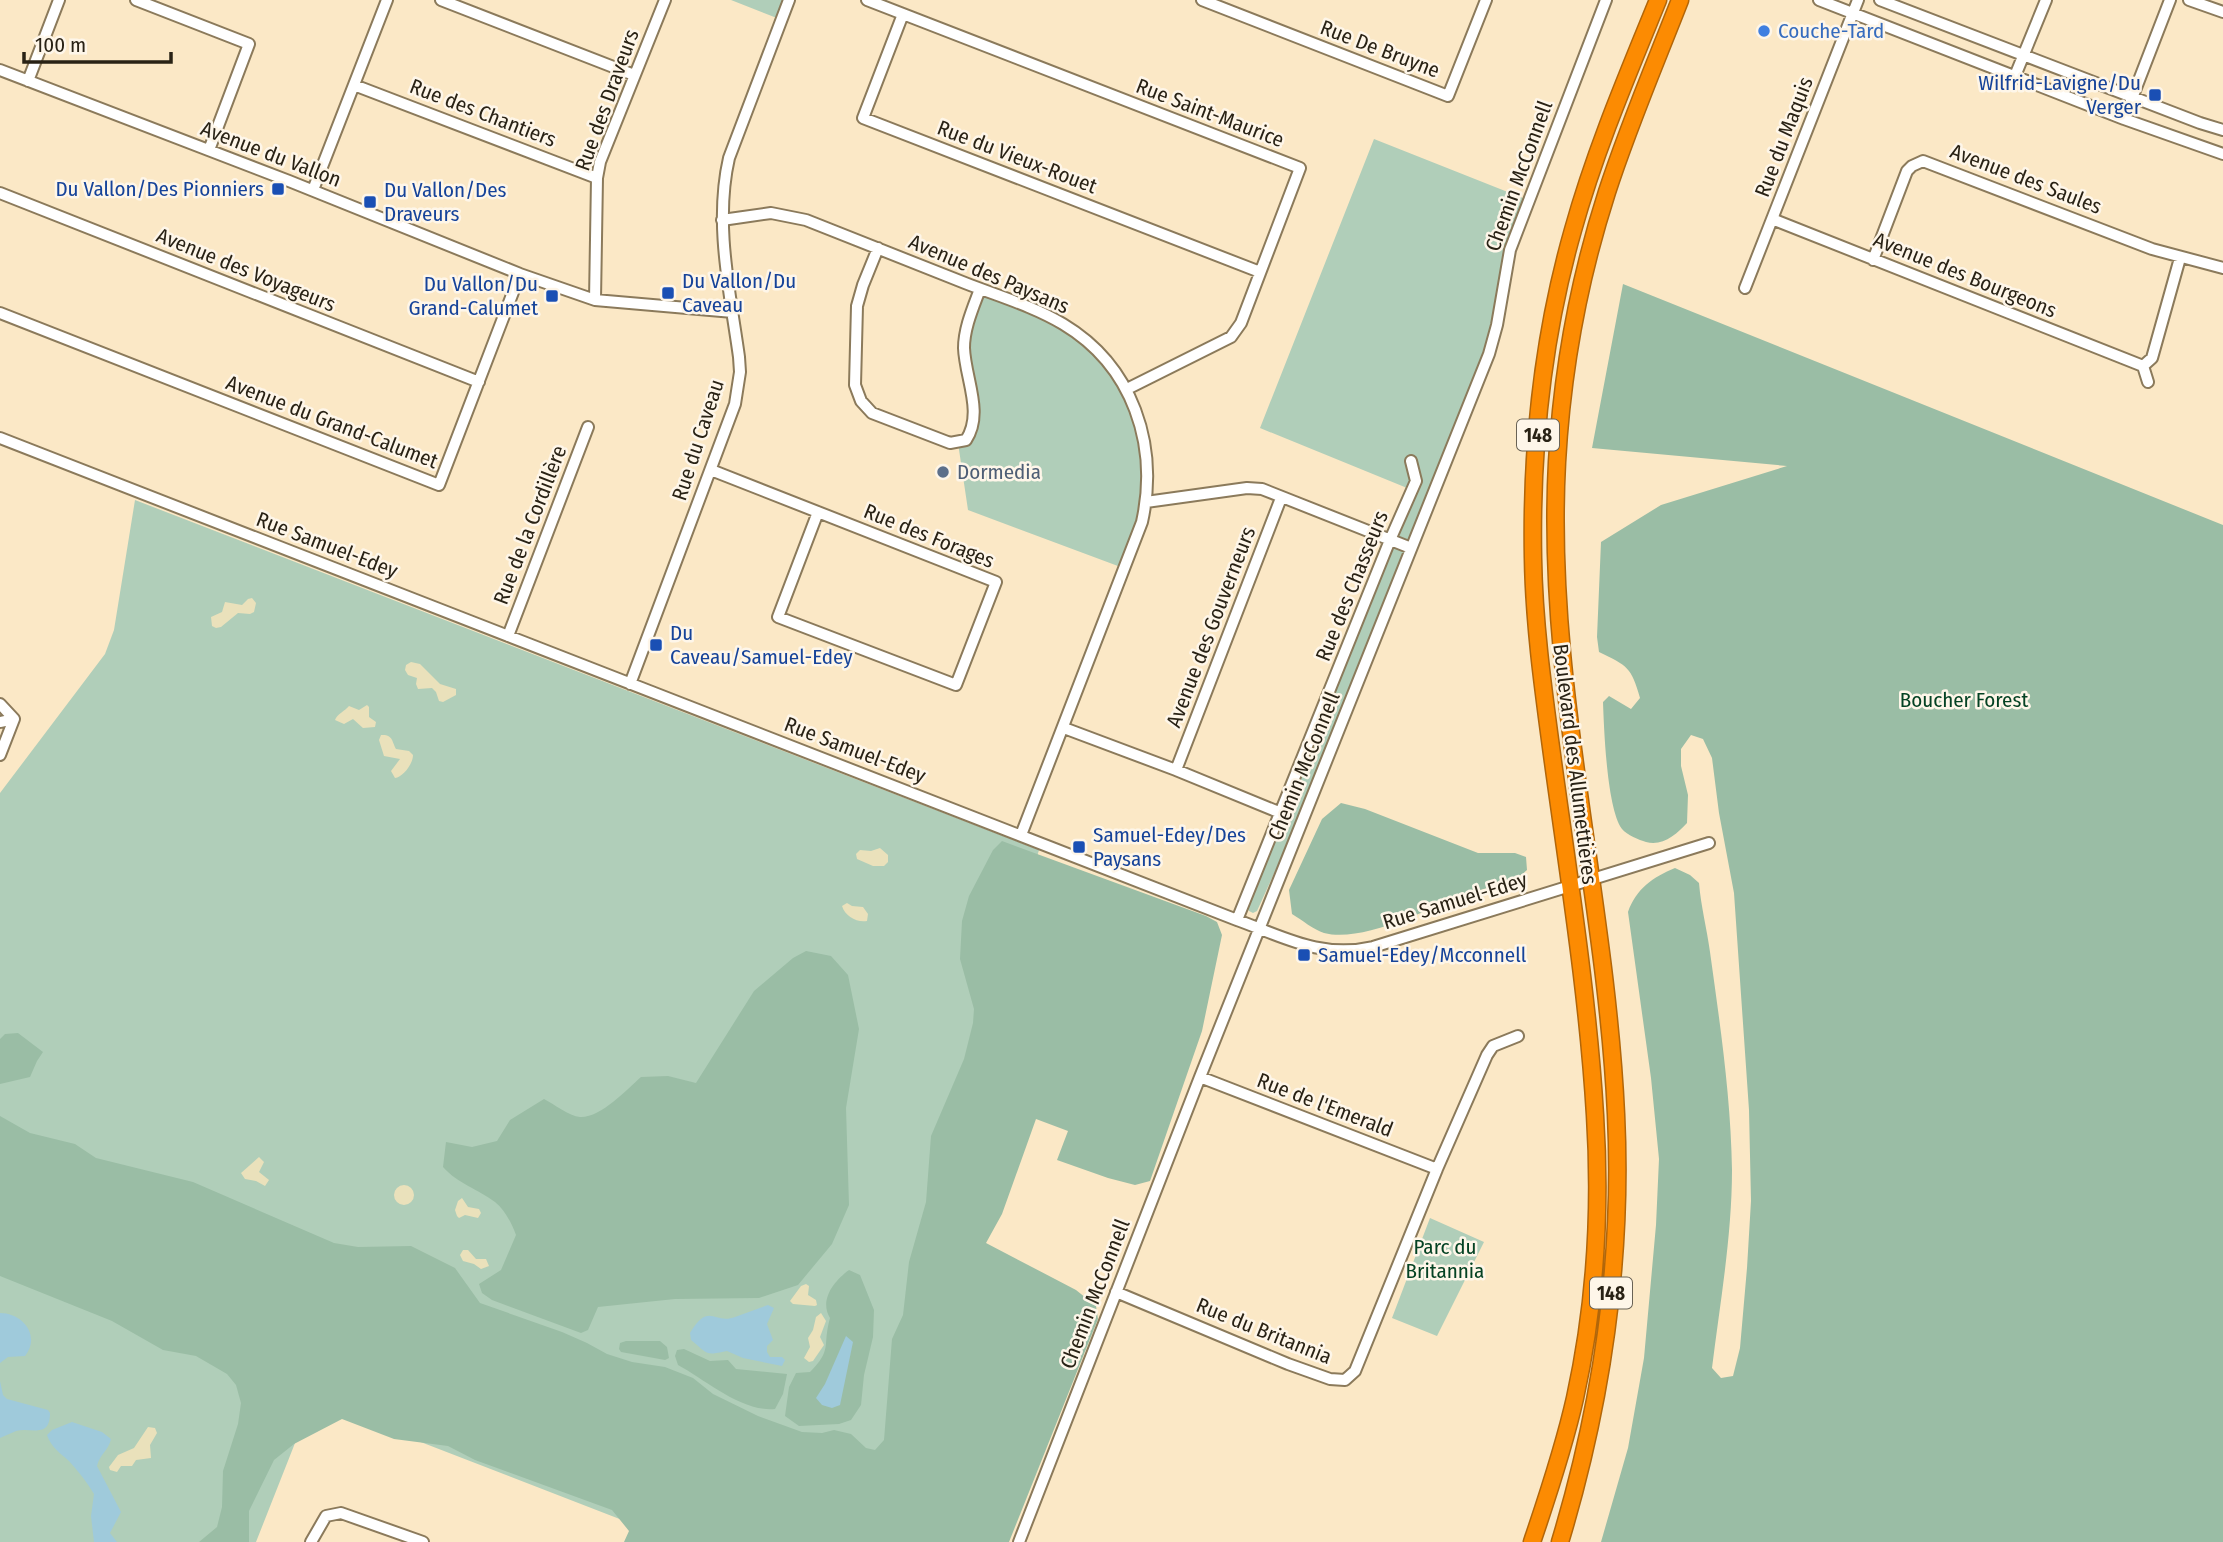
<svg xmlns="http://www.w3.org/2000/svg" width="2223" height="1542" viewBox="0 0 2223 1542" font-family="'Fira Sans Condensed',sans-serif">
<style>
.green{fill:#b0ceb9}
.forest{fill:#9abda5}
.sand{fill:#eae1bb}
.water{fill:#9fcadb}
.lines{fill:none;stroke-linecap:round;stroke-linejoin:round}
.minor-casing{stroke:#8b7a5b;stroke-width:14}
.highway-casing{stroke:#b26609;stroke-width:19}
.minor{stroke:#fff;stroke-width:10}
.highway{stroke:#fc8b02;stroke-width:16}
.shop-dot{fill:#3f7fe0;stroke:#fef6e9;stroke-width:2.5}
.transit-dot{fill:#1a4fb4;stroke:#fef6e9;stroke-width:2.5}
.service-dot{fill:#5c6f8a;stroke:#fef6e9;stroke-width:2.5}
.labels{text-anchor:middle;dominant-baseline:central;stroke-width:5;stroke-linejoin:round;paint-order:stroke}
.shield{fill:#fef6e9;stroke:#696255;stroke-width:2}
.shield-label{font-size:19px;font-weight:bold;fill:#292215}
.shop-label{font-size:21px;fill:#366cbe;stroke:#fef6e9;text-anchor:start}
.street-label{font-size:21px;fill:#292215;stroke:#fef6e9}
.transit-label{font-size:21px;fill:#164399;stroke:#fef6e9;text-anchor:start}
.service-label{font-size:21px;fill:#4e5e75;stroke:#fef6e9;text-anchor:start}
.park-label{font-size:21px;fill:#044223;stroke:#fef6e9}
</style>
<rect width="100%" height="100%" fill="#fbe8c6"/>
<path class="green" d="M731 0H789L782 20Z
M1374 139 1528 200 1510 250 1497 325 1341 726 1257 911 1253 913 1249 911 1247 907 1412 490 1260 428Z
M980 289 1079 334 1127 389 1148 477 1126 569 968 510 958 443 972 430 964 346Z
M135 500 1039 850 927 1224 889 1449 679 1542 312 1400 256 1542H0V793L105 654 114 630Z
M1430 1218 1484 1242 1437 1336 1392 1318Z"/>
<path class="forest" d="M1623 284 2223 525V1542H1601L1628 1448 1644 1358 1656 1225 1659 1159 1651 1078 1628 912C1636 889 1653 877 1675 868L1690 875 1699 883C1701 907 1707 929 1710 952 1720 1024 1731 1098 1732 1170 1732 1236 1720 1303 1712 1368L1721 1378 1733 1376 1740 1348 1747 1268 1751 1201 1749 1110 1734 893 1719 813 1712 758 1703 739 1691 735 1681 749V766L1688 795 1687 823C1677 834 1662 847 1646 842 1639 840 1627 835 1622 829 1607 809 1604 730 1603 702L1609 696 1631 709 1640 698C1631 667 1628 666 1599 652L1597 637 1601 542 1661 505 1787 466 1592 448Z
M1341 803 1365 809 1478 853H1515L1526 857 1527 870C1510 886 1485 887 1463 895 1428 909 1363 943 1324 933 1314 930 1302 920 1292 914L1289 890 1322 819Z
M1002 841 1206 916 1217 922 1222 935 1202 1031 1150 1181 1135 1185 1108 1178 1057 1160 1068 1131 1036 1119 1002 1214 986 1243 1076 1290 1096 1306 1098 1319 1009 1542H624L629 1531 612 1510 475 1460 448 1446 394 1439 342 1419 294 1444 274 1460 249 1511V1542H199L217 1527 222 1507 223 1471 238 1424 241 1403 236 1385 227 1374 196 1356 163 1350 112 1321 0 1276V1116L30 1133 75 1144 96 1158 193 1182 334 1243 358 1247 411 1246 455 1268 480 1303 562 1332 587 1343 607 1354 632 1362 665 1367 693 1378 713 1394 758 1416 802 1432 822 1433 834 1430 851 1434 866 1448 875 1450 884 1440 892 1339 903 1315 909 1262 926 1202 931 1136 964 1059 973 1023 974 1009 960 959 962 921 969 896 993 850Z
M806 951 831 956 848 975 859 1029 846 1108 849 1205 832 1244 798 1285 759 1298 675 1299 598 1307 588 1330 581 1333 492 1300 482 1293 479 1284 501 1270 516 1235C512 1224 505 1210 495 1202 478 1189 458 1184 443 1167L446 1142 472 1147 497 1141 510 1120 544 1099C554 1104 569 1116 580 1117 601 1118 626 1090 641 1077L668 1076 696 1083 754 991 793 958Z
M18 1033 43 1052 37 1061 30 1077 0 1084V1039L5 1034Z
M849 1270 860 1275 874 1310 873 1337 864 1375 861 1405 851 1420 839 1424 799 1426 785 1416 789 1387 796 1373 810 1372C833 1349 822 1346 830 1318 819 1300 834 1281 849 1270Z
M626 1341H660L667 1347 669 1358 665 1360 621 1352 619 1349 620 1343Z
M684 1349 710 1361 728 1360 736 1369 787 1374 783 1394 775 1409C741 1412 706 1380 678 1365L675 1356 677 1350Z"/>
<path class="sand" d="M252 598 256 603 254 612 250 614 238 613 221 627 216 628 212 626 211 617 222 612 225 602 242 605 248 599Z
M411 662 420 664 440 684 456 689V695L443 702 439 701 436 692 432 688 418 689 416 684 417 678 408 675 405 670 406 665Z
M367 705 369 707V717L376 722 375 727 363 728 353 719 344 724 335 720C337 714 345 711 349 706L359 710Z
M381 735C393 734 392 742 396 749L409 751 413 755C413 764 403 777 395 778L391 771 400 759 384 756 379 740Z
M880 848 888 855V862L884 866H873L857 859 856 854 860 850 871 851Z
M847 903 852 906 863 907 868 914 867 921C857 923 845 916 842 906Z
M259 1157 264 1162 259 1172 269 1180 265 1186 256 1181 245 1179 241 1173Z
M394 1195a10 10 0 1 1 20 0a10 10 0 1 1-20 0Z
M462 1198 468 1207 479 1209 481 1213 478 1218 465 1215 459 1218 457 1216 455 1210 458 1201Z
M463 1250H468L476 1259H486L489 1266 481 1269 474 1264 463 1261 460 1255Z
M806 1284 809 1286 808 1295 816 1300 817 1305 815 1306 793 1304 790 1301 801 1286Z
M821 1313 826 1321 820 1337 824 1345 813 1361 809 1362 804 1358 810 1347 808 1338 813 1330 816 1317Z
M148 1427 155 1428 157 1433 150 1445 151 1458 136 1460 132 1466H121L117 1472 110 1470 109 1467 118 1455 134 1448Z"/>
<path class="water" d="M768 1305 774 1308 767 1324 773 1340 767 1346V1352L770 1357H782L785 1360 782 1366 743 1358 727 1351C705 1356 708 1354 691 1340L690 1333C709 1301 714 1325 735 1317 746 1313 757 1309 768 1305Z
M0 1313C23 1313 41 1336 25 1356L8 1357 0 1363Z
M846 1336 853 1342 840 1405 832 1408 822 1405 816 1398 825 1384Z
M0 1381 3 1395 7 1399 48 1410 50 1413C50 1439 31 1427 16 1431 11 1433 5 1436 0 1438Z
M72 1422 102 1432 111 1439C109 1450 99 1455 97 1466L121 1512 110 1533 117 1542H94L91 1516 94 1494C87 1482 78 1471 69 1461 60 1453 51 1447 47 1435L52 1430Z"/>
<g class="lines">
<g class="minor-casing">
<path id="minor" d="M136 0 249 44 209 150
M441 0 634 75
M867 0 1300 168 1241 323 1231 337 1127 389
M1202 0 1448 96 1486 0
M1819 0 2124 119 2223 154
M1880 0 2200 123 2223 130
M2189 0 2223 12
M903 14 863 118 1260 272
M0 70 289 181 520 274 595 300 733 312
M2015 76 2046 0
M28 81 59 0
M354 85 597 178
M2124 119 2170 0
M313 190 387 0
M0 193 479 382
M1772 219 2143 366
M722 220 771 213 806 220C859 241 912 262 965 283 998 296 1033 306 1063 324 1133 366 1159 445 1142 522L1021 835
M878 248 863 285 857 306 855 385 861 401 872 413 950 443 966 440C984 413 965 378 964 348 964 328 973 308 980 289
M1873 260 1907 171 1912 166 1923 161 2152 249 2223 268
M1745 288 1858 0
M595 300 597 178 600 162 665 0
M0 313 439 485 520 274
M2143 366 2152 358 2180 258
M2143 366 2148 382
M0 438 1237 920C1284 937 1321 959 1373 947L1709 843
M711 470 996 582 956 685 778 617 818 512
M1146 502 1247 488 1262 489 1411 548
M508 636 588 427
M630 684 735 404 740 372 739 357C730 292 714 223 729 158L789 0
M0 704 14 719
M0 722 14 719
M1064 728 1176 770 1281 813
M0 755 14 719
M1176 770 1281 498
M1237 920 1390 540 1416 481 1411 461
M1200 1077 1437 1169
M1116 1292 1288 1364 1330 1379 1345 1380 1355 1371 1437 1169 1487 1055 1493 1046 1518 1036
M311 1542 326 1516 341 1513 423 1542
M1019 1542 1200 1077 1489 354 1497 325 1510 250 1606 0"/>
</g>
<g class="highway-casing">
<path id="highway" d="M1532 1542C1548 1495 1564 1447 1575 1398 1595 1307 1601 1209 1595 1115 1588 997 1569 879 1553 762 1544 695 1534 626 1533 558 1531 449 1543 335 1573 230 1595 151 1627 76 1658 0
M1560 1542C1602 1403 1623 1259 1616 1114 1606 896 1545 682 1557 462 1562 371 1579 279 1607 192 1628 127 1655 64 1680 0"/>
</g>
<use href="#minor" class="minor"/>
<use href="#highway" class="highway"/>
</g>
<circle class="shop-dot" cx="1764" cy="31" r="7"/>
<g class="transit-dot">
<rect x="2148" y="88" width="14" height="14" rx="3.5"/>
<rect x="271" y="182" width="14" height="14" rx="3.5"/>
<rect x="363" y="195" width="14" height="14" rx="3.5"/>
<rect x="661" y="286" width="14" height="14" rx="3.5"/>
<rect x="545" y="289" width="14" height="14" rx="3.5"/>
<rect x="649" y="638" width="14" height="14" rx="3.5"/>
<rect x="1072" y="840" width="14" height="14" rx="3.5"/>
<rect x="1297" y="948" width="14" height="14" rx="3.5"/>
</g>
<circle class="service-dot" cx="943" cy="472" r="7"/>
<g class="labels">
<g class="shield">
<rect x="1517" y="419.5" width="42" height="31" rx="5"/>
<rect x="1590" y="1277.5" width="42" height="31" rx="5"/>
</g>
<g class="shield-label">
<text x="1538" y="435">148</text>
<text x="1611" y="1293">148</text>
</g>
<g class="shop-label">
<text x="1778" y="31">Couche-Tard</text>
</g>
<g class="street-label">
<text transform="translate(1380 49) rotate(21)">Rue De Bruyne</text>
<text transform="translate(607 100) rotate(-70)">Rue des Draveurs</text>
<text transform="translate(483 113) rotate(21)">Rue des Chantiers</text>
<text transform="translate(1210 113) rotate(21)">Rue Saint-Maurice</text>
<text transform="translate(1784 137) rotate(-69)">Rue du Maquis</text>
<text transform="translate(271 154) rotate(21)">Avenue du Vallon</text>
<text transform="translate(1017 157) rotate(21)">Rue du Vieux-Rouet</text>
<text transform="translate(1519 176) rotate(-70)">Chemin McConnell</text>
<text transform="translate(2026 179) rotate(21)">Avenue des Saules</text>
<text transform="translate(246 270) rotate(22)">Avenue des Voyageurs</text>
<text transform="translate(989 274) rotate(23)">Avenue des Paysans</text>
<text transform="translate(1965 275) rotate(22)">Avenue des Bourgeons</text>
<text transform="translate(332 422) rotate(21)">Avenue du Grand-Calumet</text>
<text transform="translate(698 440) rotate(-72)">Rue du Caveau</text>
<text transform="translate(530 525) rotate(-69)">Rue de la Cordillère</text>
<text transform="translate(929 536) rotate(22)">Rue des Forages</text>
<text transform="translate(327 545) rotate(21)">Rue Samuel-Edey</text>
<text transform="translate(1352 586) rotate(-68)">Rue des Chasseurs</text>
<text transform="translate(1211 627) rotate(-69)">Avenue des Gouverneurs</text>
<text transform="translate(855 750) rotate(21)">Rue Samuel-Edey</text>
<text transform="translate(1575 764) rotate(83)">Boulevard des Allumettières</text>
<text transform="translate(1304 766) rotate(-68)">Chemin McConnell</text>
<text transform="translate(1455 901) rotate(-17)">Rue Samuel-Edey</text>
<text transform="translate(1325 1105) rotate(21)">Rue de l'Emerald</text>
<text transform="translate(1095 1294) rotate(-69)">Chemin McConnell</text>
<text transform="translate(1264 1331) rotate(22)">Rue du Britannia</text>
</g>
<g class="transit-label">
<text x="2141" y="83" text-anchor="end">Wilfrid-Lavigne/Du<tspan x="2141" dy="24">Verger</tspan></text>
<text x="264" y="189" text-anchor="end">Du Vallon/Des Pionniers</text>
<text x="384" y="190">Du Vallon/Des<tspan x="384" dy="24">Draveurs</tspan></text>
<text x="682" y="281">Du Vallon/Du<tspan x="682" dy="24">Caveau</tspan></text>
<text x="538" y="284" text-anchor="end">Du Vallon/Du<tspan x="538" dy="24">Grand-Calumet</tspan></text>
<text x="670" y="633">Du<tspan x="670" dy="24">Caveau/Samuel-Edey</tspan></text>
<text x="1093" y="835">Samuel-Edey/Des<tspan x="1093" dy="24">Paysans</tspan></text>
<text x="1318" y="955">Samuel-Edey/Mcconnell</text>
</g>
<g class="service-label">
<text x="957" y="472">Dormedia</text>
</g>
<g class="park-label">
<text x="1964" y="700">Boucher Forest</text>
<text x="1445" y="1247">Parc du<tspan x="1445" dy="24">Britannia</tspan></text>
</g>
</g>
<path d="M24 52v10h147v-10" fill="none" stroke="#292215" stroke-width="3.5"/>
<text x="35" y="52" font-size="21" fill="#292215" stroke="#fef6e9" stroke-width="5" paint-order="stroke">100 m</text>
</svg>
